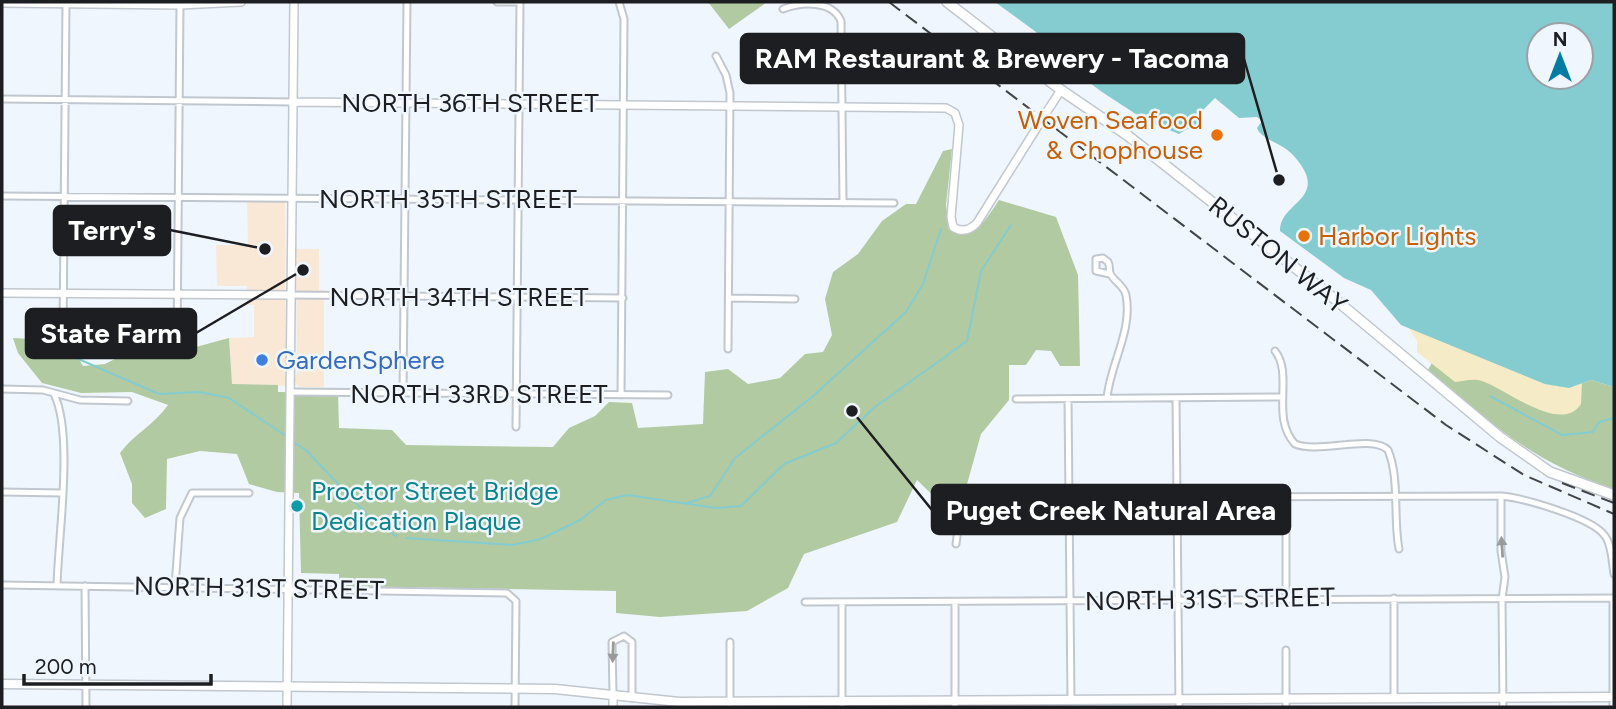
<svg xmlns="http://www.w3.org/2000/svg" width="1616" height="709" viewBox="0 0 1616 709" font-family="Figtree,sans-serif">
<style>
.commercial{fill:#f9e8d6}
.green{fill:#b1caa1}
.sand{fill:#f5ebc6}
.water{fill:#84cccf;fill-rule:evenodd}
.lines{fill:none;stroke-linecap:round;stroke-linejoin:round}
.stream{stroke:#84cccf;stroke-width:2}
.minor-casing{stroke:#c1c7cf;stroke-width:9}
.tertiary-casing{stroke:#c1c7cf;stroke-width:10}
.secondary-casing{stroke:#c1c7cf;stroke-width:11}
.primary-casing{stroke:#c1c7cf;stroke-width:12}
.minor{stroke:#fff;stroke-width:5}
.tertiary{stroke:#fff;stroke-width:7}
.secondary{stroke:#fff;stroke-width:8}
.primary{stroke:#fff;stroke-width:9}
.rail{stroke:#424548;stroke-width:2;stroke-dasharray:14 7;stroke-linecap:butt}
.oneway{fill:#999a9b}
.food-dot{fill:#e8710a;stroke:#eff6fd;stroke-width:2.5}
.shop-dot{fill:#3f7fe0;stroke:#eff6fd;stroke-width:2.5}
.culture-dot{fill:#0f9aa8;stroke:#eff6fd;stroke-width:2.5}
.labels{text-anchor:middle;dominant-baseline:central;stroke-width:5;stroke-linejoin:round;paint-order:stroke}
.street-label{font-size:26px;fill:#1c1e21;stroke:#eff6fd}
.food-label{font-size:26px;fill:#c56008;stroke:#eff6fd;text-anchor:end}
.shop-label{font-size:26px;fill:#366cbe;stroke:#eff6fd;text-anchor:start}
.culture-label{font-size:26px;fill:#0d838f;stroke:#eff6fd;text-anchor:start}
.leader{fill:none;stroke:#1c1e21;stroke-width:2.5}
.callout-dot{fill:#1c1e21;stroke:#eff6fd;stroke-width:2.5}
.callout{fill:#1c1e21;stroke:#1c1e21;stroke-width:2.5}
.callout-label{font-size:28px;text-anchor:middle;font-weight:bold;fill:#fff}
</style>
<rect width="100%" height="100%" fill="#eff6fd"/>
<path class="commercial" d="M247 202H285L286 386 232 384 229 338 254 337V305H247V286H217L216 245H248Z
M296 249H319V290H324V387H299L294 381 297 373Z"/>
<path class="green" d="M708 2H767L729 29Z
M952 149 946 205 949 226 966 233C982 228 989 215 999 200L1056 217 1078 275 1080 366H1060L1051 351 1036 350 1026 365H1009V400L981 434 964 495 944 506 917 480 897 522 804 554 788 588 747 611 660 617 616 613V591L339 586V574L301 573 299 493 277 492 249 484 237 454 200 451 167 459 166 509 145 518 132 503V484L120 453C134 434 154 425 168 405L132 392 81 393 42 383 18 353 13 338 68 341 83 366 105 364 172 330 196 347 229 338 232 384 278 385V392L338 393 339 428 392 430 406 445 553 447 569 428 595 416 609 402 632 403 638 428 703 424 705 372 728 369 748 384 780 378 805 354 823 352 832 335 825 299 833 272 858 254 882 221 906 204H916L943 151Z
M1443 342 1545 384 1569 388 1591 380 1614 387V489C1531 461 1493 425 1428 370Z"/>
<path class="sand" d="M1408 327 1545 384 1564 387 1582 383 1581 404C1561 435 1506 389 1482 381 1474 378 1463 381 1455 382L1417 352V341Z"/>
<path class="water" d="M995 2H1614V387L1591 380 1569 388 1545 384 1401 325 1371 290 1344 278 1280 231C1279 201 1334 199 1292 154 1282 144 1269 142 1259 132L1257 128 1262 121 1257 117 1239 118 1215 98 1200 113 1201 120 1195 130 1189 128 1179 134 1145 120 1102 92 1054 56 1036 32ZM1539 35H1581V77H1539Z"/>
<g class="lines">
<path class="stream" d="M37 341 159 394 199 392 229 398 286 436
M1490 396 1562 435 1593 432 1599 422 1614 418
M293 442 306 450 374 522 396 536
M687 503 710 496 735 458 812 397 906 312 923 284 941 229
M406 538 513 545 541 539 580 520 606 500 627 495 716 508 741 506 784 464 836 443 875 407 967 341 981 271 1011 225"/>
<g class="minor-casing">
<path id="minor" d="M497 2H520
M619 2 624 19 621 395
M783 9C802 2 832 0 841 21L843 203
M716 56 726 75 730 93 728 349
M2 99 293 102
M2 196 894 203
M291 295 623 298
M729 298 795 299
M63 336 66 3
M177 343 180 5
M1275 351C1294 375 1270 417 1295 444 1319 454 1371 434 1388 450 1400 479 1393 518 1399 549
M2 389 43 390 80 400 128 401
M290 392 668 395
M403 393 407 2
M54 394C74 434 58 538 57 586
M1107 398C1110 364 1133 331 1126 295 1124 285 1113 281 1110 273 1109 269 1110 265 1108 262L1103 258 1096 259V271L1110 274
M1176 398 1179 707
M1016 399 1282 397
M1068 399 1071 700
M516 427 520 2
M2 492 62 493
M1501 496V551L1505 577 1502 599 1503 707
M1286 532V599
M956 544 960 514 967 498 1501 496C1524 498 1593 518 1605 536 1612 545 1612 563 1614 574
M2 585 507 593 516 601 515 707
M85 586 86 707
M175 586 180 518 192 493H249
M1394 598V697
M1613 598V707
M805 602 1614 598
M842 602V707
M1286 650V707
M613 694 612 642 624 636 632 642V698
M730 707V642
M955 707V602"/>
</g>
<g class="tertiary-casing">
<path id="tertiary" d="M2 3 180 5 241 2
M293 102 946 108 955 113 959 125 951 217 953 227C962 233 970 230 977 223L1041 121
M1046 113 1061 90
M2 293 291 295
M613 694V707
M287 707 294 2"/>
</g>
<g class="secondary-casing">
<path id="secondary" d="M2 684 555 689 679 702 1614 697"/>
</g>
<g class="primary-casing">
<path id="primary" d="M947 2 1061 90 1127 135 1336 300 1500 437 1550 472 1614 495"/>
</g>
<use href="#minor" class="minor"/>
<use href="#tertiary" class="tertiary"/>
<use href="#secondary" class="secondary"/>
<use href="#primary" class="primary"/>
<path class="rail" d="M889 2 1446 425 1524 475 1614 514
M1562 483 1614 503"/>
</g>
<defs><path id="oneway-solid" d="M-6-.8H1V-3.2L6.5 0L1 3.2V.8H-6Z" transform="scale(1.75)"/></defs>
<g class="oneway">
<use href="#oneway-solid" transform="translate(1502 547) rotate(-94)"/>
<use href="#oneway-solid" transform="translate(613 652) rotate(92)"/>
</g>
<g class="food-dot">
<circle cx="1217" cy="135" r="7"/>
<circle cx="1304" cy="236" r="7"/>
</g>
<circle class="shop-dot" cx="262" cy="360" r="7"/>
<circle class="culture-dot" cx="297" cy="506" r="7"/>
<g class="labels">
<g class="street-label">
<text x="470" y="103">NORTH 36TH STREET</text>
<text x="448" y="199">NORTH 35TH STREET</text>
<text transform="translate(1278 255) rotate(39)">RUSTON WAY</text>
<text x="459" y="297">NORTH 34TH STREET</text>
<text x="479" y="394">NORTH 33RD STREET</text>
<text transform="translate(259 588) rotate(1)">NORTH 31ST STREET</text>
<text transform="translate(1210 599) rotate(-1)">NORTH 31ST STREET</text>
</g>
<g class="food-label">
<text x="1203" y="120">Woven Seafood<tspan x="1203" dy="30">&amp; Chophouse</tspan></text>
<text x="1318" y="236" text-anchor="start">Harbor Lights</text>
</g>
<g class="shop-label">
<text x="276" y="360">GardenSphere</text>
</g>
<g class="culture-label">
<text x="311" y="491">Proctor Street Bridge<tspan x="311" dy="30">Dedication Plaque</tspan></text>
</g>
</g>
<path class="leader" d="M1279 180L1244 59M265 249L170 230M303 270L196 333M852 411L932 510"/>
<g class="callout-dot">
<circle cx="1279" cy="180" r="7"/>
<circle cx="265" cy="249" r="7"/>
<circle cx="303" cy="270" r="7"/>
<circle cx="852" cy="411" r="7"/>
</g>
<g class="callout">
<rect x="741" y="34" width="503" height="49" rx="7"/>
<rect x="54" y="206" width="116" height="49" rx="7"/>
<rect x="26" y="309" width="170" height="49" rx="7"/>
<rect x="932" y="485" width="358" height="49" rx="7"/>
</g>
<g class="callout-label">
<text x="992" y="68">RAM Restaurant &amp; Brewery - Tacoma</text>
<text x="112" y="240">Terry's</text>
<text x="111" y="343">State Farm</text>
<text x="1111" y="520">Puget Creek Natural Area</text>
</g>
<rect width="1616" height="709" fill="none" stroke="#1c1e21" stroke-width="7"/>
<g transform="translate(1560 56)"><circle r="33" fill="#eff6fd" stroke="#9ba0a5" stroke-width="2"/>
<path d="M0-5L12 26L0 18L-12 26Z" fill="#027ca3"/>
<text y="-10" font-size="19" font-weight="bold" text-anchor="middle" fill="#1c1e21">N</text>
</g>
<path d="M24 674v10h187v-10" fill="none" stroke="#1c1e21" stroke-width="3.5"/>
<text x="35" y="674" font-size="21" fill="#1c1e21" stroke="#eff6fd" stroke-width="5" paint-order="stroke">200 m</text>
</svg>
